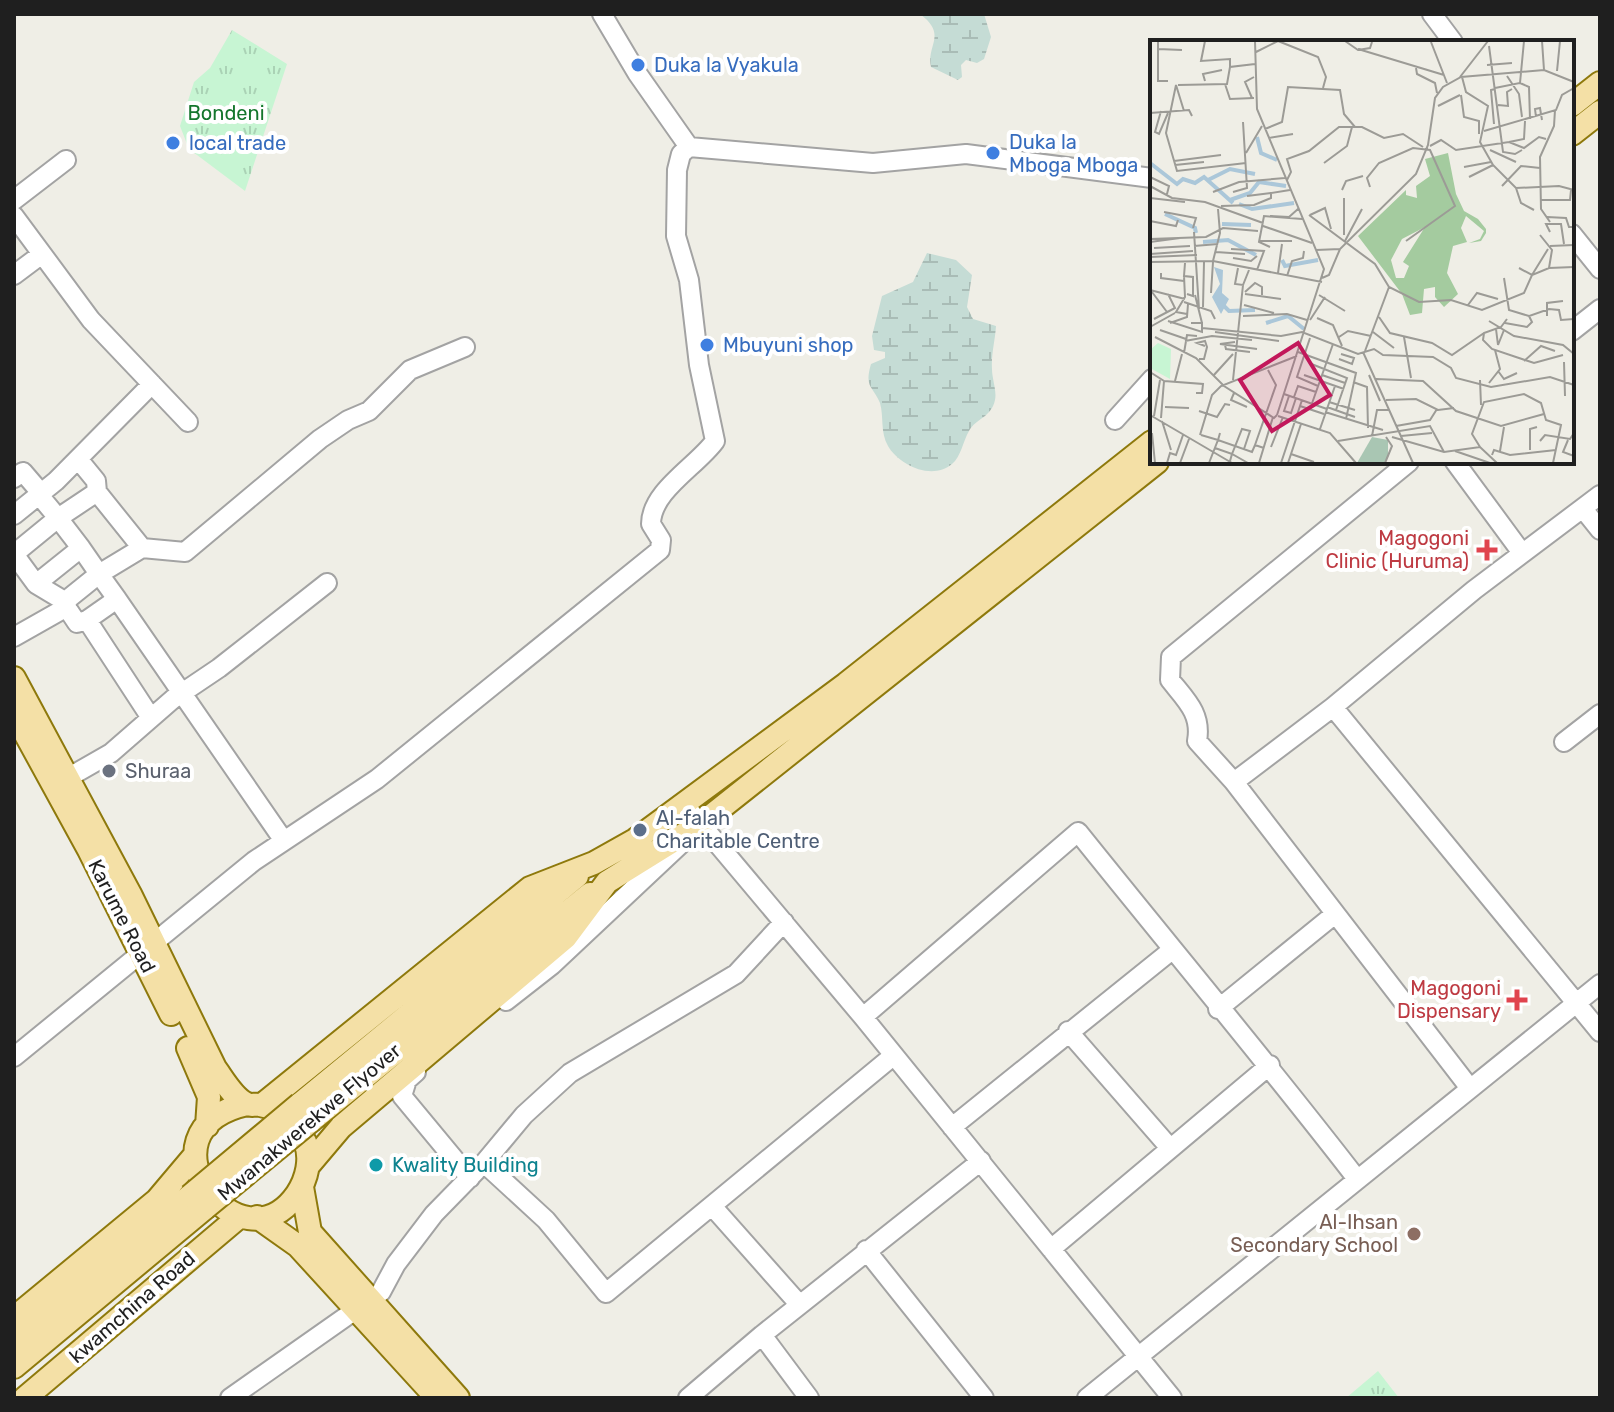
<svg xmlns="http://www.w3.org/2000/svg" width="1614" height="1412" viewBox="0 0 1614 1412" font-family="Rubik,sans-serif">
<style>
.wetland{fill:url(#wetland-marsh)}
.park{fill:url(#park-tufts)}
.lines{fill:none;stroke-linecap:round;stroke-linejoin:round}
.minor-casing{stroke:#a3a3a3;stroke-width:22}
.major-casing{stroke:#8e790c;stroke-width:26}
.minor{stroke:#fff;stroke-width:18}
.major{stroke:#f4e0a6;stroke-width:22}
.major-bridge-casing{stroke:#8e790c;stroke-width:26;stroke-linecap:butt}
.major-bridge{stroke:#f4e0a6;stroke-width:22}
.shop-dot{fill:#3f7fe0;stroke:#fff;stroke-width:3}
.health-dot{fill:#e0444e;stroke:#fff;stroke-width:3}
.worship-dot{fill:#6b7280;stroke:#fff;stroke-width:3}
.service-dot{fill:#5c6f8a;stroke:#fff;stroke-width:3}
.culture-dot{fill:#0f9aa8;stroke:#fff;stroke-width:3}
.education-dot{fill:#8d6e63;stroke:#fff;stroke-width:3}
.labels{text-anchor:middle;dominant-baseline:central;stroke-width:8;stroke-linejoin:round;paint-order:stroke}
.shop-label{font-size:20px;fill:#366cbe;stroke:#fff;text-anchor:start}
.park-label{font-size:20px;fill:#15762d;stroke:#fff}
.health-label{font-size:20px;fill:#be3a42;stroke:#fff;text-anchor:end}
.worship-label{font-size:20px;fill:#5b616d;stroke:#fff;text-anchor:start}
.service-label{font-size:20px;fill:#4e5e75;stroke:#fff;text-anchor:start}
.street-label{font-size:20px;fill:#1f1f1f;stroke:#fff}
.culture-label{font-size:20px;fill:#0d838f;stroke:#fff;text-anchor:start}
.education-label{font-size:20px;fill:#785e54;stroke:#fff;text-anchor:end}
.inset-river{fill:none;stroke:#abc7d9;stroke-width:4}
.inset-road{fill:none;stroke:#9c9b96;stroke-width:2}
.view{fill:#c2185b;fill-opacity:0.15;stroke:#c2185b;stroke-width:4}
.inset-edge{fill:none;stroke:#1f1f1f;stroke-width:4}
</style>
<defs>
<pattern id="wetland-marsh" width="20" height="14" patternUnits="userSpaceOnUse" patternTransform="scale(2)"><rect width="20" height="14" fill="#c5dcd5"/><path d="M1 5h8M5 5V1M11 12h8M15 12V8" fill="none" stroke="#a9bcb6"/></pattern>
<pattern id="park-tufts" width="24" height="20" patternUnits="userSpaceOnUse" patternTransform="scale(2)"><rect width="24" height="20" fill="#c7f5d3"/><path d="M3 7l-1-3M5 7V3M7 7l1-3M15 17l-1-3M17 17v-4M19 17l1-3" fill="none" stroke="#aad2b5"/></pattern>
</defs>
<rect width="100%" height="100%" fill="#efeee6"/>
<path class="wetland" d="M920 14H984L991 37 984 59 977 63 966 60 961 65 962 77 958 80 931 67C926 45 948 35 920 14Z
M927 253 956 260 972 275 967 307 973 319 996 326C995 341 991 355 992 369 992 379 997 391 995 400 991 418 976 418 969 431 963 441 961 457 952 464 932 481 899 465 888 446 880 432 884 417 880 403 873 386 864 388 871 364L885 358V352L874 350 872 336 882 296 913 282Z"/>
<path class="park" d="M232 30 287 64 245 191 189 149 180 126 194 82 210 68Z
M1378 1371 1399 1398H1346Z"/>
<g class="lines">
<g class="minor-casing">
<path id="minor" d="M602 14 637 73 689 147 873 163 966 154 1152 178
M1432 14 1453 42
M14 200 66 160
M14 216 91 320 188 422
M1572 234 1600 269
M14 275 42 254
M1572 331 1600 309
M1115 420 1152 379
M1409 462 1171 657 1170 680C1186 700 1202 714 1197 741L1234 782 1469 1087
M1455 462 1522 553
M14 478 23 472 41 493
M39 495 58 518 97 492 96 481 78 459
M1584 510 1600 530
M14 515 56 481 152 384
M142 548 185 552 320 439 348 420 369 411 410 370 465 347
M14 554 36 584 61 599 77 623 87 620 151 718
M14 554 58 518 81 548 36 584
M117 599 284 841
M63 603 99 574 81 548
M87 620 117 599 99 574 142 548 97 492
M14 637 67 607
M1333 707 1600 1032
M1564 742 1600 714
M1234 782 1333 707 1474 590 1600 495
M57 784 111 753 173 699 219 668 327 583
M684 804 863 1017 1172 1398
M784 922 736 974 570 1073 524 1115 484 1163 546 1220 606 1293 893 1056
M506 1001 552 965 683 842
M1218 1009 1335 914
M863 1017 1078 832C1171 948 1266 1061 1357 1179
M1068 1031 1170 1148
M14 1057 254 861 377 779 660 550 661 540 651 524C651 491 697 466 715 441L699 365 689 280 676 236 677 170 681 154 689 147
M416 1072 407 1080 402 1096 470 1178
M952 1127 1172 950
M712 1206 799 1304
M1051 1249 1270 1065
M866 1250 984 1398
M762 1335 809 1398
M230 1398 381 1292 396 1264 434 1214 476 1171
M688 1398 762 1335 981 1161
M1087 1398 1600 984"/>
</g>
<g class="major-casing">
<path id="major" d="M1572 105 1600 83
M1572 134 1600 112
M14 678 131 896 215 1068C223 1079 234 1099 247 1104 251 1106 255 1104 260 1105 280 1108 296 1123 305 1142 312 1158 307 1179 297 1194 240 1276 130 1130 247 1104
M14 713 89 850 171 1014
M188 1048 209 1097 207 1126
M300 1104 577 876
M262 1105 530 888 594 863 635 840 846 684 1152 442
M312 1120 590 894
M308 1166 341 1127 566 937 607 882 702 823 1157 462
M302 1187 310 1232 458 1398
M257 1217 298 1246 437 1398
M14 1318 157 1200 195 1155
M14 1341 190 1196
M14 1367 205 1208
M25 1398 240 1216"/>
</g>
<use href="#minor" class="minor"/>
<use href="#major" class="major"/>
<g class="major-bridge-casing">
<path id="major-bridge" d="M190 1196 300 1104
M205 1208 312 1120"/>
</g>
<use href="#major-bridge" class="major-bridge"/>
</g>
<g class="shop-dot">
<circle cx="638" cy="65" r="8"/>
<circle cx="173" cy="143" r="8"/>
<circle cx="993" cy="153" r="8"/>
<circle cx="707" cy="345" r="8"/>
</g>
<g class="health-dot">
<path d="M1483 538h8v8h8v8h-8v8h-8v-8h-8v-8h8z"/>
<path d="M1513 988h8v8h8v8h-8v8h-8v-8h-8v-8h8z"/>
</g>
<circle class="worship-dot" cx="109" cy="771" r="8"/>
<circle class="service-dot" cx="640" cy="830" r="8"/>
<circle class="culture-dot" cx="376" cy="1165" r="8"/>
<circle class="education-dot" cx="1414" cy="1234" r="8"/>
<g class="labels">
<g class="shop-label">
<text x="654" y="65">Duka la Vyakula</text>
<text x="1009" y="142">Duka la<tspan x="1009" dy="23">Mboga Mboga</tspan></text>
<text x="189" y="143">local trade</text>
<text x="723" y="345">Mbuyuni shop</text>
</g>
<g class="park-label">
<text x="226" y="113">Bondeni</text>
</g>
<g class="health-label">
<text x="1469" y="538">Magogoni<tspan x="1469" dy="23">Clinic (Huruma)</tspan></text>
<text x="1501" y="988">Magogoni<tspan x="1501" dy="23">Dispensary</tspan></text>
</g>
<g class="worship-label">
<text x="125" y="771">Shuraa</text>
</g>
<g class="service-label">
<text x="656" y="818">Al-falah<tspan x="656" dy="23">Charitable Centre</tspan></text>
</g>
<g class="street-label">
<text transform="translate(122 916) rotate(63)">Karume Road</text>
<text transform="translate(309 1122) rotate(-40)">Mwanakwerekwe Flyover</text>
<text transform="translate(132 1307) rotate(-41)">kwamchina Road</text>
</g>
<g class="culture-label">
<text x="392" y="1165">Kwality Building</text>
</g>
<g class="education-label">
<text x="1398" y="1222">Al-Ihsan<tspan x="1398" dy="23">Secondary School</tspan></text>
</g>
</g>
<g transform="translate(1150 40)">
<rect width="424" height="424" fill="#efeee6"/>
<path d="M298 113 306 154 314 171 328 179 336 189V193L331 201 319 203 330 199 334 191 316 176 311 188 317 202 303 206 297 233 308 254 294 267 285 257V247L274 249 272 273 260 275 252 254 208 196 256 150V155L267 158 266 146 280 136 275 119ZM275 187 253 222 259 226 254 238H246L241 220 252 199Z" fill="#a4cb9f" fill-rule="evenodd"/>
<path d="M222 397 238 400V416L234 423H207Z" fill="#a9c6b3"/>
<path d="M8 303 21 309 20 339 0 328V310Z" fill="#c7f5d3"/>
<path d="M64 227 73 230 72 253 79 259 71 274 62 257 70 244Z" fill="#abc7d9"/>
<path class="inset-river" d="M107 97 111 113 127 120M0 123 27 144 33 139 45 143 54 137 83 163M58 140 80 129 105 134M80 160 100 153 109 142 136 146M89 164 102 169 144 163M15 174 45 188 46 193M72 184 101 185M53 202 78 200 106 215M132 220 135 226 168 220M73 265 79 271 105 270M116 283 138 276 154 289"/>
<path class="inset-road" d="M8 1V41H18M55 1 51 21 80 19V27M105 1 107 69 174 229 127 375M128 1 168 17 176 37 173 48M195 1 208 10 220 8 222 2M392 1 394 30M281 2 297 43M339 6 353 112 365 114 372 110M8 9 32 10M208 9 294 35M106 12 128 1M337 25 362 23M266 28 267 34 285 43 287 53M407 31 410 1M357 36 369 54 372 77M310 37 338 1M312 37 316 52 338 66 330 102 343 125 366 148 409 146 424 150M55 41 53 34 72 30M370 43 379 47 380 79M75 44 80 59 104 58M28 45 77 44 80 27 105 24M345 48 370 43 374 1M311 55 314 77 329 81V94M102 58 95 42 104 37M348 65 358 66 357 52 362 49M288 66 310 55M11 71 5 92 9 94 18 73M34 71 26 45 16 93 27 131 96 123M0 73 39 70 42 76M386 77 385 69 390 68 392 80M344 84 341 50 345 49M115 89 132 82 138 47 190 50 194 74 205 87M334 91 406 70 412 55 424 48M119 98 143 94M359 102 374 99 375 81M280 106 291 100 306 110 359 102 374 108 389 97 396 99M340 110 366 122M96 113 112 86M24 121 71 115M174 123 197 106 202 87M25 125 54 122M314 127 341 122M0 137 19 146 17 154M319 137 343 125M137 140 141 132 137 119 159 111 189 87H212L234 98 253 94 273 107M0 146 22 158 55 162 113 183M352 146 371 126 390 128M220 147 217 138 229 123 263 108 280 110 305 166 256 201M366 148 371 163 384 170M192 150 196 141 213 136M63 152 89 142 135 138M83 152 97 148 93 82M97 156 121 153M0 158 35 162M390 160H420L421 150M71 166 104 165 121 158V153L140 150M14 172 46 178 43 188M159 175 225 224 239 247 269 262 301 260 332 270 374 253 382 235 399 228 424 227M160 175 175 168 181 189M120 176 139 177 148 169M397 177 416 178 419 187H424M0 181 26 186 28 180M400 182 391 169 390 117 404 86 405 70M113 186 162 203M44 192 49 269M400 192 396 184H411L414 204M194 195V158M390 195 402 210 399 228M0 199 56 197 73 188 108 191M109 201H142M195 201 212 169M0 202 30 198M44 206 68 204M400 206 424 205M120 207 109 202 114 176 152 179M4 208 40 206M81 209 114 211 107 230M166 210 190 209M66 212 95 214M0 214 43 211M0 217 47 215M83 218 101 221 107 216M63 221 70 193 68 169M0 222 63 221 172 242M35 223 34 236 43 237V256L37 254M88 228 85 244 93 245 99 230M369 228 382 235 398 209M11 233V238L34 241M128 233 132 204M34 236 35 257 26 272 37 274M137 236 142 221 153 218 154 211M172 238 179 235 190 209 266 134 278 105 285 58 293 47 311 37 394 30 424 42M354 238 359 270 379 276M0 250 35 259M2 252 17 272M95 252 105 243 112 247V255M61 253 63 222M95 254 131 259M45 255 52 283M169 255 195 271M34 262 61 271 65 279M94 265 124 273M318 265 327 253 348 259M53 267 54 222M93 276 137 274 157 280M397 276V263L413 261M229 277 240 293 282 303 302 315 334 293M167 278 183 285 192 306M4 279 25 268 18 254M357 279 351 287 334 293 333 300 342 309 384 323 413 315M160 280 175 257M18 281 52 292V283H41M339 281 364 296 413 305 424 314M20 283 37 277 38 264M355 283 377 287 382 282 379 276 399 269 409 270 411 280 424 279M0 287 25 273M52 288 131 296 152 292 208 314 224 309 233 315 283 317 301 328 306 338 341 347 400 337 424 345M346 289 348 305 354 290M10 290 36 299M65 292 129 301M223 292 244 308M5 297 46 318 74 346 124 378 127 375M189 297 198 291 221 296M254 297 261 338M160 298 147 337 168 346M35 301 62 296 102 300M85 302 70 304 107 309M75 305 76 309 100 312M215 311 239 247M148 312 206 333 196 379M213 312 263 423M34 313 37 295 47 296M49 319H54L57 307 55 301 47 303 55 306M189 319 202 324 204 318 191 314M374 321 391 306 405 311M414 322 415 356M159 323 197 338 186 370M348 331 354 339 367 333M0 332 14 341 11 378M154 335 194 349M172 335 195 343M219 335 230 361M63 336 83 314M226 339 273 341 306 371 351 386 394 374M83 340 93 245M330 340 331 365M14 341 53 344 52 353H46M25 341 32 314M203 342 217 347 218 388M339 343 350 329 345 310M84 353 81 360 97 367M134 354 177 369M139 356 134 371 141 373 146 358M144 357 148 346 166 352M236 360 266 359 288 370 304 368M179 362 205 370M150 366 174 374M15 367 39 368M177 367 205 377M160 369 183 304M49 371 67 377 75 364 80 365M175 372 233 390M0 375 82 423M4 376 10 340M128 376 180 393 206 423M12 381 21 410M246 386 280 380 287 369M170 389 185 346M2 393 5 423M50 395 62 355 71 346 147 316M51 395 68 400 70 393M222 396 227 370H239M251 396 282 393M242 397 294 412 330 407 347 423M418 400 413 412 424 416M188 401 280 386 294 412M390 401 395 395 420 399 424 393M105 405 126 345 118 330M121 407 133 377M330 407 322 394 334 362 374 354 391 363 396 380 411 385 403 423M65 408 82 414 92 389 100 391 94 409M380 410V389L387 387M305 411 340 423M350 411 354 387M141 414 164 422M342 415 344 410 360 415 406 410M80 421 82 414 98 423M17 423 20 413 26 415 33 395M30 423 39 399M59 423 68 400 102 412 105 405 114 408M109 423 123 377M131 423 152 360M138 423 151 384M235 423 242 406 236 397"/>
<path class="view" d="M148 303 180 355 122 391 90 340Z"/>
<rect width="424" height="424" class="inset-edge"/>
</g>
<rect width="1614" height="1412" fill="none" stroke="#1f1f1f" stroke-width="32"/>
</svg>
